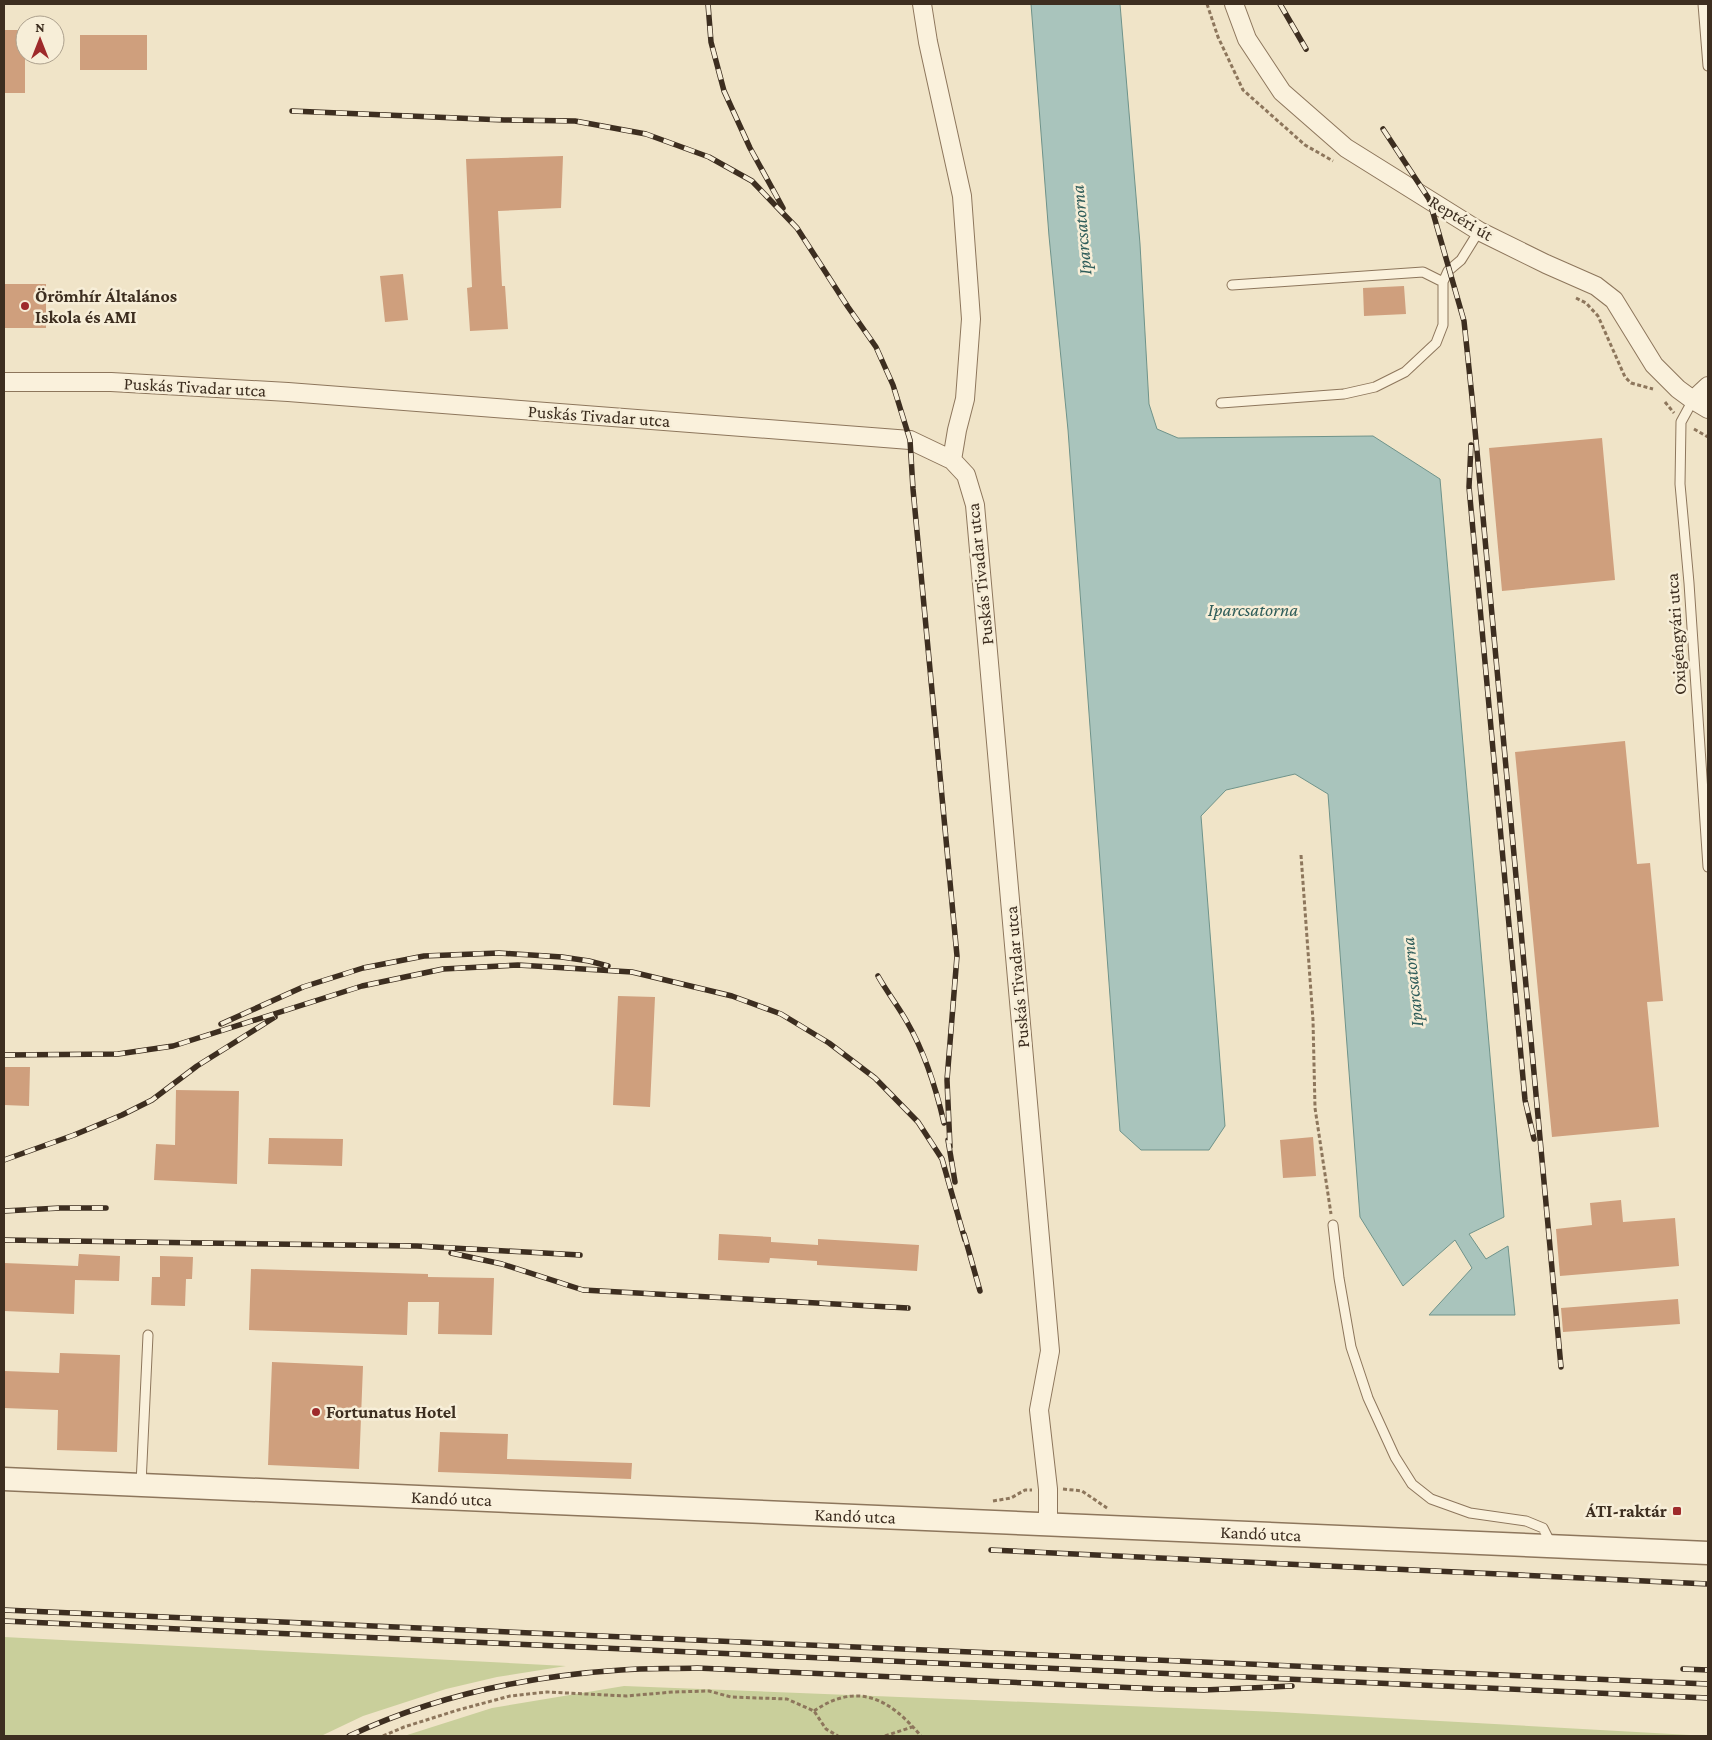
<svg xmlns="http://www.w3.org/2000/svg" width="1712" height="1740" viewBox="0 0 1712 1740" font-family="'Crimson Pro',serif">
<style>
.green{fill:#c9cf9b}
.water{fill:#a9c4bc;stroke:#6f938a}
.building{fill:#cf9f7d}
.lines{fill:none;stroke-linecap:round;stroke-linejoin:round}
.service-casing{stroke:#8d765c;stroke-width:11}
.minor-casing{stroke:#8d765c;stroke-width:20}
.tertiary-casing{stroke:#8d765c;stroke-width:25}
.path{stroke:#8d765c;stroke-width:3;stroke-dasharray:4 2.5;stroke-linecap:butt}
.service{stroke:#faf1dc;stroke-width:9}
.minor{stroke:#faf1dc;stroke-width:18}
.tertiary{stroke:#faf1dc;stroke-width:22}
.rail-casing{stroke:#3d2e20;stroke-width:5.5}
.rail{stroke:#f7eed8;stroke-width:4;stroke-dasharray:11;stroke-linecap:butt}
.poi-dot{fill:#9e2a2b;stroke:#f7eed8;stroke-width:2}
.labels{text-anchor:middle;dominant-baseline:central;stroke-width:5;stroke-linejoin:round;paint-order:stroke}
.street-label{font-size:18px;fill:#3d2e20;stroke:#f7eed8}
.poi-label{font-size:18px;font-weight:bold;fill:#3d2e20;stroke:#f7eed8;text-anchor:start}
.water-label{font-size:19px;font-style:italic;fill:#2f5d5a;stroke:#f7eed8}
</style>
<rect width="100%" height="100%" fill="#f0e4c8"/>
<path class="green" d="M4 1637 566 1666 497 1677 446 1689 363 1716 321 1736H4Z
M624 1686 1277 1712 1708 1736H404L492 1708Z"/>
<path class="water" d="M1031 4H1120L1140 244 1149 404 1157 429 1178 438 1373 436 1440 479 1504 1217 1469 1234 1486 1259 1508 1246 1515 1315H1429L1472 1268 1455 1240 1403 1286 1360 1217 1328 794 1295 774 1226 790 1201 816 1225 1126 1209 1150H1141L1120 1131 1068 430 1049 236Z"/>
<path class="building" d="M4 30H25V93H4Z
M80 35H147V70H80Z
M563 156 561 208 498 211 502 286H505L508 329 470 331 467 288 472 287 466 159Z
M403 274 408 320 385 322 380 276Z
M4 284H46V328H4Z
M1404 286 1406 314 1364 316 1363 288Z
M1602 438 1615 580 1502 591 1489 448Z
M1625 741 1637 864 1650 863 1663 1001 1647 1002 1659 1127 1552 1137 1515 752Z
M618 996 655 997 650 1107 613 1105Z
M4 1067H30L29 1106 4 1105Z
M176 1090 239 1091 237 1184 154 1180 156 1144 175 1145Z
M1313 1137 1316 1176 1283 1178 1280 1140Z
M269 1138 343 1139 342 1166 268 1164Z
M1621 1200 1623 1222 1675 1218 1679 1266 1560 1276 1556 1229 1592 1225 1590 1203Z
M719 1234 771 1237V1242L818 1245V1239L919 1245 917 1271 817 1265V1261L770 1258 769 1263 718 1260Z
M79 1254 120 1256 119 1281 75 1280 74 1314 4 1311V1263L78 1266Z
M160 1256 193 1257 192 1279H186L185 1306 151 1305 152 1277H160Z
M251 1269 428 1274V1277L494 1278 492 1335 438 1334 439 1302H408L407 1335 249 1330Z
M1678 1299 1680 1324 1563 1332 1561 1308Z
M60 1353 120 1355 117 1452 57 1450 58 1410 4 1408V1371L59 1373Z
M272 1362 363 1366 359 1469 268 1465Z
M440 1432 508 1434 507 1459 632 1463 631 1479 438 1472Z"/>
<g class="lines">
<g class="service-casing">
<path id="service" d="M1703 4 1708 66
M1232 285 1423 272 1443 282
M1693 400 1681 422 1680 484 1689 583 1708 867
M1221 403 1344 394 1375 387 1405 372 1436 343 1443 325V282L1448 271 1461 260 1479 231
M1333 1225 1339 1278 1351 1347 1368 1398 1395 1457 1412 1484 1431 1499 1470 1513 1526 1521 1543 1528 1551 1544
M141 1484 148 1335"/>
</g>
<g class="minor-casing">
<path id="minor" d="M922 4 928 42 962 196 971 319 965 399 957 430 952 460
M1234 4 1247 39 1282 92 1346 148 1479 231 1546 264 1596 286 1614 300 1654 365 1678 389 1693 400 1708 409
M4 382H111L288 392 910 440 952 460 966 475 975 505 1050 1351 1039 1410 1048 1489V1525
M1693 400 1708 386"/>
</g>
<g class="tertiary-casing">
<g id="tertiary">
<path id="s1" d="M4 1479 1708 1553"/>
</g>
</g>
<path class="path" d="M1207 4 1218 37 1243 90 1305 145 1333 161
M1576 298 1586 303 1598 316 1625 377 1631 383 1653 389
M1665 402 1674 413
M1694 429 1708 437
M1301 855 1313 1020 1315 1108 1331 1214
M1063 1489 1082 1491 1107 1508
M993 1501 1011 1498 1025 1490H1032
M814 1711C858 1681 890 1699 921 1736
M383 1736 404 1727 458 1710 510 1696 547 1692 626 1696 673 1692 709 1691 731 1697 787 1699 814 1711 826 1729 838 1736
M885 1736 912 1727"/>
<use href="#service" class="service"/>
<use href="#minor" class="minor"/>
<use href="#tertiary" class="tertiary"/>
<g class="rail-casing">
<path id="rail" d="M708 4 711 42 724 91 750 148 783 208
M1280 4 1306 49
M292 111 504 120 575 121 646 134 709 157 752 181 797 228 848 307 876 347 893 385 910 440 913 489 957 956 947 1080 950 1147
M1383 129 1429 199 1464 321 1472 397 1561 1367
M1471 445 1469 487 1525 1100 1534 1139
M878 976C887 992 898 1006 907 1022 925 1053 936 1088 944 1123
M221 1024 303 987 363 968 424 956 499 953 562 957 589 961 608 966
M4 1055 118 1054 173 1046 362 986 443 969 518 965 632 972 732 996 781 1014 829 1043 875 1078 918 1122 942 1159 965 1240
M948 1140 955 1182
M4 1160 74 1135 122 1115 152 1100 197 1066 275 1017
M4 1211 60 1208H106
M964 1234 980 1291
M4 1240 417 1246 580 1255
M451 1253 502 1264 583 1290 908 1308
M991 1550 1708 1584
M4 1610 1708 1684
M4 1621 1708 1698
M1683 1669 1708 1670
M349 1736C434 1696 528 1676 621 1670 646 1668 671 1669 697 1668L1161 1689 1204 1690 1292 1686"/>
</g>
<use href="#rail" class="rail"/>
</g>
<g class="poi-dot">
<circle cx="25" cy="306" r="5"/>
<circle cx="316" cy="1412" r="5"/>
<rect x="1672" y="1506" width="10" height="10" rx="2.5"/>
</g>
<g class="labels">
<g class="street-label">
<text transform="translate(1461 218) rotate(31)">Reptéri út</text>
<text transform="translate(195 387) rotate(3)">Puskás Tivadar utca</text>
<text transform="translate(599 416) rotate(4)">Puskás Tivadar utca</text>
<text transform="translate(980 574) rotate(-96)">Puskás Tivadar utca</text>
<text transform="translate(1676 634) rotate(-94)">Oxigéngyári utca</text>
<text transform="translate(1017 977) rotate(-95)">Puskás Tivadar utca</text>
<text stroke="none"><textPath href="#s1" startOffset="448">Kandó utca</textPath></text>
<text stroke="none"><textPath href="#s1" startOffset="852">Kandó utca</textPath></text>
<text stroke="none"><textPath href="#s1" startOffset="1258">Kandó utca</textPath></text>
</g>
<g class="poi-label">
<text x="35" y="296">Örömhír Általános<tspan x="35" dy="21">Iskola és AMI</tspan></text>
<text x="326" y="1412">Fortunatus Hotel</text>
<text x="1667" y="1511" text-anchor="end">ÁTI-raktár</text>
</g>
<g class="water-label">
<text transform="translate(1081 230) rotate(-95)">Iparcsatorna</text>
<text x="1253" y="609">Iparcsatorna</text>
<text transform="translate(1412 982) rotate(-96)">Iparcsatorna</text>
</g>
</g>
<rect width="1712" height="1740" fill="none" stroke="#3d2e20" stroke-width="10"/>
<g transform="translate(40 40)"><circle r="24" fill="#f7eed8" stroke="#ada18e"/>
<path d="M0-4L9 19L0 12L-9 19Z" fill="#9e2a2b"/>
<text y="-8" font-size="14" font-weight="bold" text-anchor="middle" fill="#3d2e20">N</text>
</g>
</svg>
